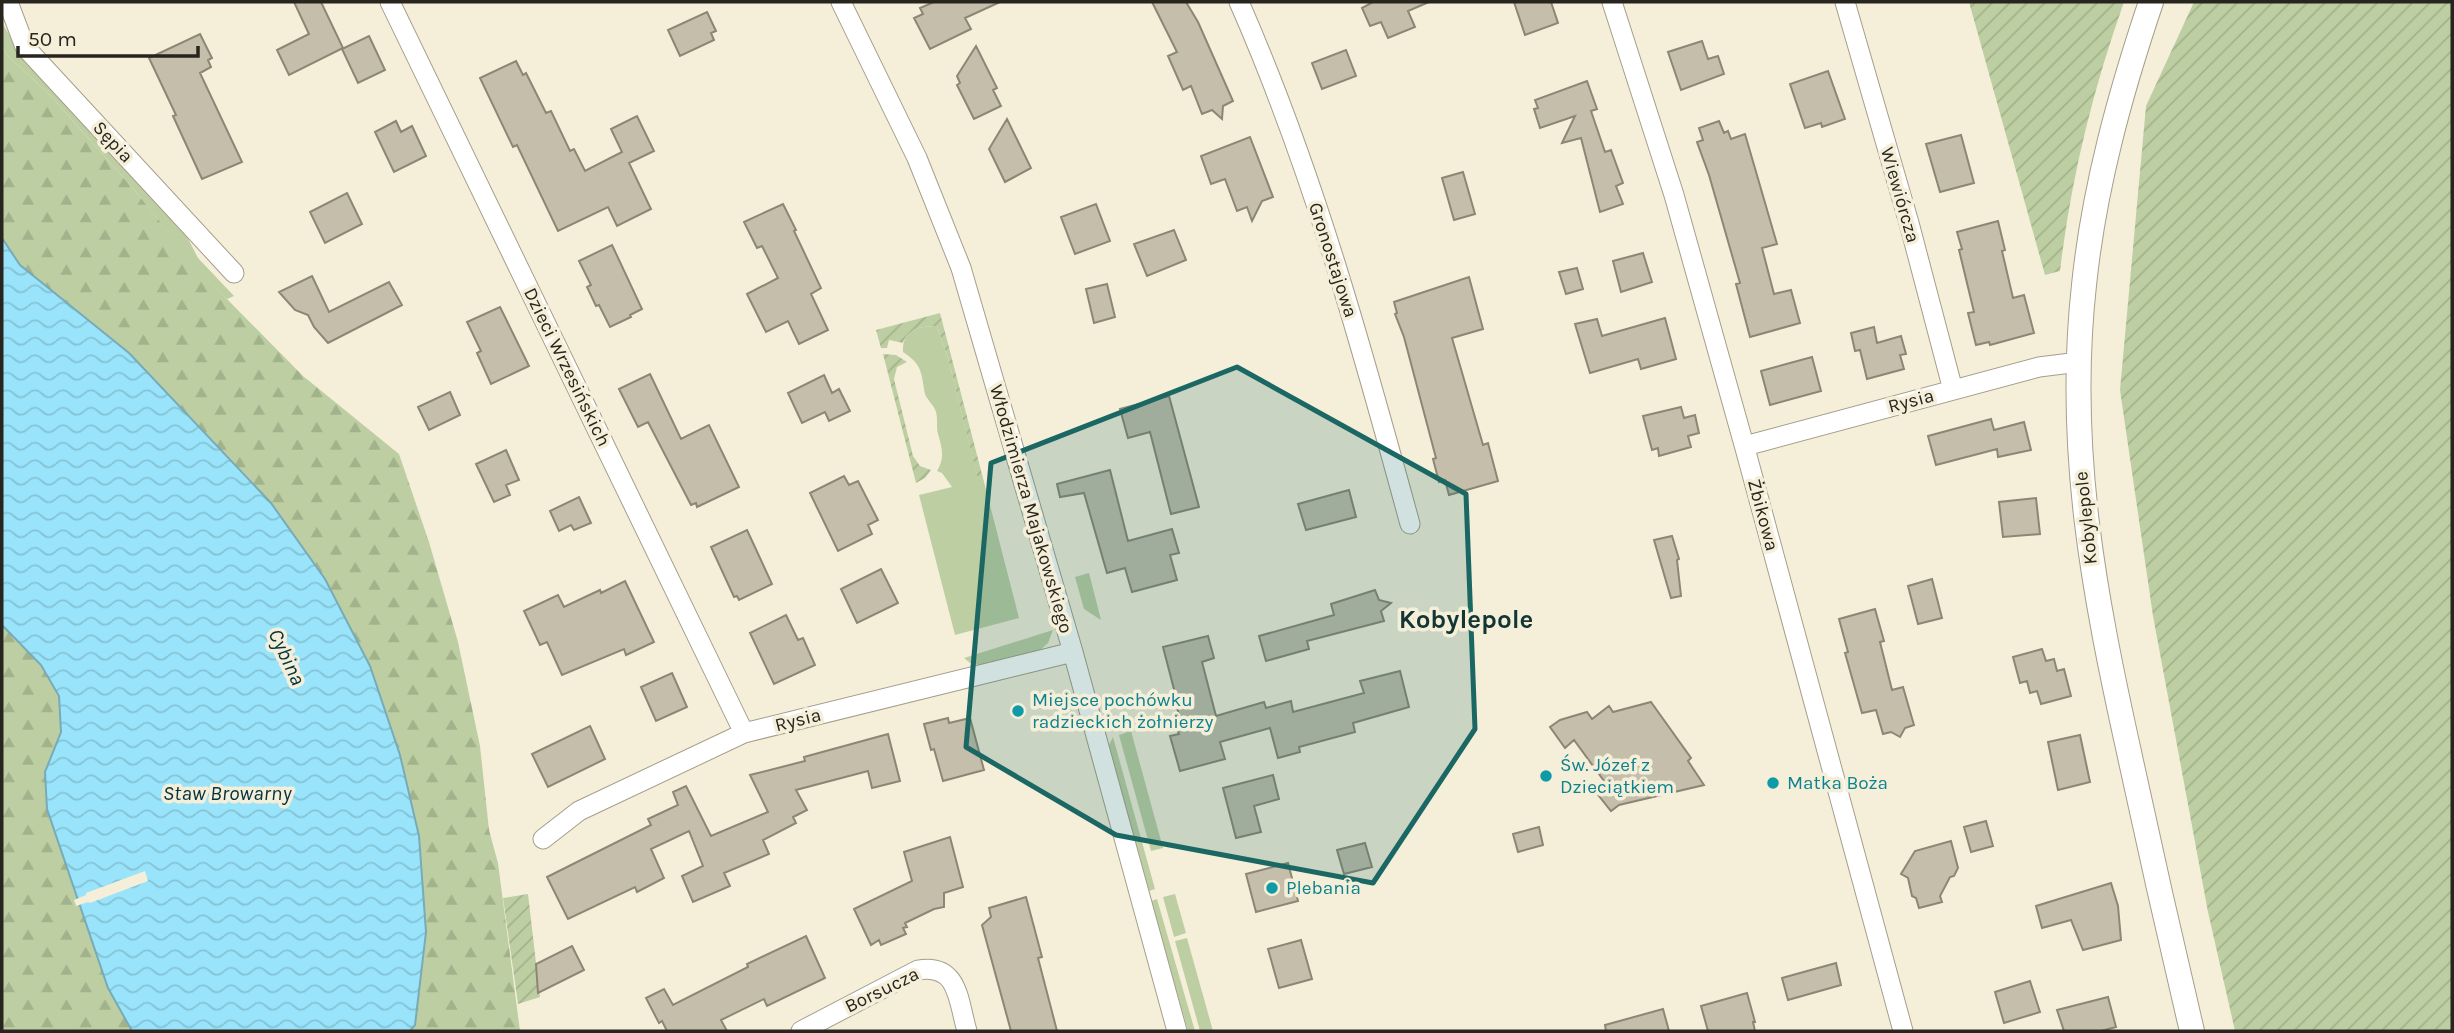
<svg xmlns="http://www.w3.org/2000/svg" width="2454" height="1033" viewBox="0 0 2454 1033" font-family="Karla,sans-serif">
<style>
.green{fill:#bdcfa2}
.forest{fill:url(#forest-firs)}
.garden{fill:url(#garden-furrows)}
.water{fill:url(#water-waves);stroke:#77abb8;stroke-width:2}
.pier{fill:#f5efda}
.building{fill:#c4beab;stroke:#8c8774;stroke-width:2}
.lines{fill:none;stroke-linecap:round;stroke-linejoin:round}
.minor-casing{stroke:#a49e8b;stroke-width:21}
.tertiary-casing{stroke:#a49e8b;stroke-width:26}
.minor{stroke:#fff;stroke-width:19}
.tertiary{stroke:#fff;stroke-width:24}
.marked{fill:#1b6763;fill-opacity:0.2;stroke:#1b6763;stroke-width:5;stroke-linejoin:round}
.culture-dot{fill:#0f9aa8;stroke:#f5efda;stroke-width:2.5}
.labels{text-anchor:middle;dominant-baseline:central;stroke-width:7;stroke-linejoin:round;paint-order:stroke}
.street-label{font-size:19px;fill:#27251e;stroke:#f5efda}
.culture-label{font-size:19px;fill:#0d838f;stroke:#f5efda;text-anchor:start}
.water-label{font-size:21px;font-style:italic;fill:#03333f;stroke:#f5efda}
.district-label{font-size:26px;font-weight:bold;fill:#133533;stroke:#f5efda}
</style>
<defs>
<pattern id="forest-firs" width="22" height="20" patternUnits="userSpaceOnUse" patternTransform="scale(1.75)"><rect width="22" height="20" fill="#bdcfa2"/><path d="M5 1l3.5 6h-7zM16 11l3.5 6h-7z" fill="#a2b28b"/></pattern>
<pattern id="garden-furrows" width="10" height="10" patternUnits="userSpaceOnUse" patternTransform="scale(1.75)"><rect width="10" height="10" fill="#bdcfa2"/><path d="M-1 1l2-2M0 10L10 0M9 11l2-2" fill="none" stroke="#a2b28b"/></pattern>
<pattern id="water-waves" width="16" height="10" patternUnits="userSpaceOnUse" patternTransform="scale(1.75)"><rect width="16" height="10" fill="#99e4fa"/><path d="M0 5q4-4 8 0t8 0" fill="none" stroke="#84c3d6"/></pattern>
</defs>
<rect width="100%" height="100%" fill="#f5efda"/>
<path class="green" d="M2 23 23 57 182 227 198 258 234 296 227 299 192 263 137 193 49 94 9 57 2 46Z
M937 326 948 358 978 479 983 478 1019 618 955 635 919 495 952 487 942 473 937 471C945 458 942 448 938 434 936 427 938 420 936 412 934 405 927 400 925 394 921 373 923 365 903 352 902 330 918 326 937 326Z
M1089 573 1101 620 1084 609 1075 577Z
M1053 630 1048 643 1039 651 980 665 970 663 964 658Z
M1131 731 1163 848 1151 851 1119 735Z
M1113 737 1155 889 1149 891 1109 745Z
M1175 894 1186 933 1174 937 1163 897Z
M1157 899 1195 1031H1188L1151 901Z
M1187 938 1213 1031H1200L1175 941Z"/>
<path class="forest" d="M2 46 9 57 49 94 137 193 192 262 227 299 303 376 399 454 429 542 458 642 480 746 489 830 498 863 520 1031H410L415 1025 426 932 419 837 400 755 370 666 271 503 129 353 20 265 2 238Z
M2 625 41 665 59 696 61 732 45 772 108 988 132 1031H2Z"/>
<path class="garden" d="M1969 2H2124C2093 89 2071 178 2060 271L2045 275Z
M2194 2H2452V1031H2235L2208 912 2153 616 2120 390 2146 106Z
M940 313 983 478 978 480 948 358 937 326C923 326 908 328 903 343L889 340 887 348H881L876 330Z
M883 354 896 355 907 362 897 367 894 379 913 456 920 466 931 470 925 478 916 483Z
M528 894 540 997 518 1004 503 898Z"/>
<path class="water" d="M2 238 20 265 129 353 271 503 325 579 370 666 400 755 419 836 426 932 415 1025 410 1031H132L108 988 47 809 45 772 61 732 59 696 41 665 2 625Z"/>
<path class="pier" d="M145 871 148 881 90 903 88 902 76 906 74 900 86 895V893Z"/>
<path class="building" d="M294 2H321L343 48 289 75 277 50 309 34Z
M934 2H1000L965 18 971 29 930 49 914 18 923 14 920 8Z
M1152 2H1186L1198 22 1233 101 1223 106 1222 119 1212 110 1202 114 1191 86 1183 90 1168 56 1177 52Z
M1373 2H1429L1408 11 1415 27 1388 38 1381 22 1370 26 1362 8Z
M1514 2H1551L1558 23 1525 35Z
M707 12 716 31 711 33 714 40 680 56 668 30Z
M200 34 212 58 208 60 211 67 200 73 242 162 202 179 173 116 176 115 149 58Z
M369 36 385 70 358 83 342 49Z
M1702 41 1708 59 1718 56 1724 74 1681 90 1668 52Z
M976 46 997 88 993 90 1001 106 974 119 957 85 960 83 957 76Z
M1346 50 1356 76 1322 89 1312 63Z
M516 61 523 75 526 73 546 113 551 111 570 151 574 149 585 171 622 152 611 129 637 116 654 151 629 163 651 209 617 226 608 207 558 231 517 145 513 147 480 78Z
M1828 71 1845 119 1822 127 1821 123 1805 128 1790 84Z
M1587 81 1597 109 1591 111 1605 152 1611 150 1623 183 1616 186 1623 204 1600 212 1581 138 1562 143 1575 116 1540 128 1534 109 1538 108 1535 100Z
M1007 119 1031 168 1005 182 989 149Z
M396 121 401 132 412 126 426 156 394 172 375 132Z
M1719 121 1724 133 1728 131 1731 139 1745 134 1777 244 1762 248 1774 294 1791 290 1800 323 1750 337 1736 284 1740 283 1709 175 1697 142 1703 140 1699 128Z
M1961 135 1974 183 1940 192 1926 144Z
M1250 137 1273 197 1262 201 1252 221 1247 207 1237 211 1225 179 1211 184 1201 156Z
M1463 172 1475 214 1454 220 1442 178Z
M347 193 362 224 325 243 310 212Z
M783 204 796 230 794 231 821 288 811 294 828 330 799 344 788 321 766 332 747 294 778 278 762 246 757 248 744 222Z
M1096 204 1110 241 1075 254 1061 217Z
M1998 221 2005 250 2002 251 2013 298 2024 295 2034 333 1990 345 1989 342 1976 345 1968 313 1974 312 1959 250 1962 249 1957 232Z
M1174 230 1186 260 1147 276 1134 244Z
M612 245 642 309 630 315 631 317 610 327 599 305 596 306 587 287 591 285 579 261Z
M1643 253 1652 282 1621 292 1613 261Z
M1577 268 1583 289 1566 294 1559 272Z
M312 276 329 312 389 282 402 305 328 343 314 327 308 315 295 310 279 292Z
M1469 277 1483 329 1452 338 1483 445 1488 443 1498 481 1449 495 1445 480 1439 482 1433 459 1436 458 1404 337 1395 314 1397 313 1394 302Z
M1107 284 1115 317 1094 323 1086 289Z
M500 307 529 366 491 384 477 353 481 351 467 322Z
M1665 318 1676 359 1641 369 1638 359 1590 373 1575 324 1597 319 1602 336Z
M1874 327 1877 343 1901 336 1906 354 1900 355 1904 369 1867 379 1860 350 1855 351 1851 333Z
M1812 357 1821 391 1770 405 1761 371Z
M650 374 681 439 709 425 739 487 697 507 696 503 691 505 648 422 638 427 619 389Z
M824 375 832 393 839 389 850 411 829 421 825 412 802 423 788 393Z
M450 392 460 415 429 430 418 407Z
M1169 396 1199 507 1171 514 1150 432 1128 438 1120 409Z
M1681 407 1684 418 1695 415 1699 433 1688 436 1691 447 1659 456 1658 448 1652 450 1643 416Z
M1991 419 1994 430 2024 422 2031 450 1998 457 1997 449 1936 465 1928 436Z
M506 450 519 480 506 485 510 495 494 502 476 464Z
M1110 470 1128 541 1172 529 1179 553 1170 555 1177 580 1132 592 1125 568 1107 573 1084 493 1060 497 1057 484Z
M844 476 849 485 858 481 878 520 868 525 872 534 838 551 810 493Z
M1349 490 1356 517 1306 530 1298 504Z
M579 497 591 523 574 530 571 525 559 531 550 511Z
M2036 498 2040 534 2003 537 1999 502Z
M747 530 772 584 739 600 737 596 734 597 711 547Z
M1672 536 1679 559 1677 560 1681 596 1671 598 1654 540Z
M881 569 898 603 857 623 841 589Z
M1932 579 1942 618 1918 624 1908 586Z
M625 581 654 642 626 655 624 649 562 675 547 642 540 645 524 611 558 595 564 607 600 590 601 593Z
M1375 590 1379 600 1391 603 1381 611 1384 621 1307 641 1309 649 1266 661 1259 636 1334 615 1331 604Z
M1875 609 1884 641 1880 642 1892 690 1903 687 1914 725 1905 728 1900 737 1891 732 1883 734 1876 710 1862 713 1845 653 1848 652 1839 619Z
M786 615 798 640 803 638 815 665 774 684 750 633Z
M1208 636 1214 658 1202 662 1216 716 1264 702 1266 708 1291 701 1293 712 1364 693 1360 681 1400 671 1409 707 1353 723 1355 732 1299 747 1300 752 1278 758 1270 728 1220 742 1225 759 1180 771 1170 736 1179 734 1176 727 1180 726 1176 697 1163 647Z
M2042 649 2046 661 2054 659 2057 671 2064 669 2071 696 2041 704 2037 691 2030 693 2027 681 2020 683 2013 657Z
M672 673 687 707 656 721 641 687Z
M1651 702 1691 758 1688 761 1704 785 1619 805 1611 811 1595 791 1604 781 1574 740 1565 748 1550 727 1560 720 1587 712 1592 719 1609 706 1613 712Z
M948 718 949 723 970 718 984 770 943 781 934 749 931 750 924 724Z
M590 726 605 759 548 787 532 754Z
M888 734 900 781 872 788 868 771 796 790 807 810 793 817 796 823 763 840 769 854 724 873 730 886 693 902 682 876 703 866 689 831 651 849 664 878 637 892 635 887 568 919 547 877 651 825 648 819 678 805 673 792 686 786 711 836 768 812 750 775 805 761 804 757Z
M2080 735 2090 782 2058 790 2048 742Z
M1273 775 1279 799 1254 806 1261 832 1236 838 1223 788Z
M1986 821 1993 846 1971 852 1964 827Z
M1539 827 1543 845 1518 852 1513 834Z
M950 837 963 887 944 893V907L934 909 905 923 907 927 903 928 906 934 881 945 879 940 871 945 854 909 912 881 904 852Z
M1951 841 1958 868 1954 876 1950 877 1940 896 1942 902 1919 908 1916 898 1912 896 1908 878 1901 874 1915 851Z
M1365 843 1372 867 1344 874 1337 850Z
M1288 863 1298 901 1256 912 1246 874Z
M2111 883 2118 906 2121 940 2083 950 2071 920 2042 928 2036 906Z
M1026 897 1042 957 1038 958 1057 1031H1011L982 925 991 917 989 908Z
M806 936 825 978 767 1006 764 999 721 1020 727 1031H667L662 1021 659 1023 646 998 664 989 673 1005 748 967 747 964Z
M1301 940 1312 979 1279 988 1268 949Z
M572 946 584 970 538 993 536 964Z
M1836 963 1841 985 1788 1000 1782 978Z
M2030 981 2040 1012 2004 1023 1995 992Z
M1747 993 1755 1022H1753L1755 1031H1708L1701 1006Z
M2108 997 2116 1027 2101 1031H2064L2057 1010Z
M1663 1009 1669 1031H1606L1605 1025Z"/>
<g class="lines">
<g class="minor-casing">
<path id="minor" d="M8 2 25 47 234 273
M390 2 744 733
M841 2 917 158 961 268 1073 652 1177 1031
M1239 2C1313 170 1362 348 1410 524
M1612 2 1674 195 1746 452 1903 1031
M1845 2 1909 223 1953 390
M1745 446 2039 367 2079 362
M543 839 579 811 744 733 1073 652
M801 1031 918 970C959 963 958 1001 967 1031"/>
</g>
<g class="tertiary-casing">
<path id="tertiary" d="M2151 2C2120 94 2094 188 2084 285 2066 448 2094 594 2129 752 2149 845 2170 938 2192 1031"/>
</g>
<use href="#minor" class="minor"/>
<use href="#tertiary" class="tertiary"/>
</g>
<path class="marked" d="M1237 367 1466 494 1475 729 1373 883 1116 835 966 747 991 463Z"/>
<g class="culture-dot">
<circle cx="1018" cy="711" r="7"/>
<circle cx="1546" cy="776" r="7"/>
<circle cx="1773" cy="783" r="7"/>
<circle cx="1272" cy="888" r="7"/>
</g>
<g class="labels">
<g class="street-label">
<text transform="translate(113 142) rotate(47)">Sępia</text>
<text transform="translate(1900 195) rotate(74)">Wiewiórcza</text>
<text transform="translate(1333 260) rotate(72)">Gronostajowa</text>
<text transform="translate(567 367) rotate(64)">Dzieci Wrzesińskich</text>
<text transform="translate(1911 401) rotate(-15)">Rysia</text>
<text transform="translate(1031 509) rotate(74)">Włodzimierza Majakowskiego</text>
<text transform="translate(1763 515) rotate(75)">Żbikowa</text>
<text transform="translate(2086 518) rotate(-96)">Kobylepole</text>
<text transform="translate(798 720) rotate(-14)">Rysia</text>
<text transform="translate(882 990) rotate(-26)">Borsucza</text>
</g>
<g class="culture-label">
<text x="1032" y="700">Miejsce pochówku<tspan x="1032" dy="22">radzieckich żołnierzy</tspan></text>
<text x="1560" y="765">Św. Józef z<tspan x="1560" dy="22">Dzieciątkiem</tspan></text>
<text x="1787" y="783">Matka Boża</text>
<text x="1286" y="888">Plebania</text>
</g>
<g class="water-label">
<text transform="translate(287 657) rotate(65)">Cybina</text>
<text x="227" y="793">Staw Browarny</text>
</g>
<g class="district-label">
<text x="1466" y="619">Kobylepole</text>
</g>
</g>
<rect width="2454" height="1033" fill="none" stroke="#27251e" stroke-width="7"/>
<path d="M18 46v10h180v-10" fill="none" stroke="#27251e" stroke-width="3.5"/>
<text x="28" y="46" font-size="21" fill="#27251e" stroke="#f5efda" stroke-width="5" paint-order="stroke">50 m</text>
</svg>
